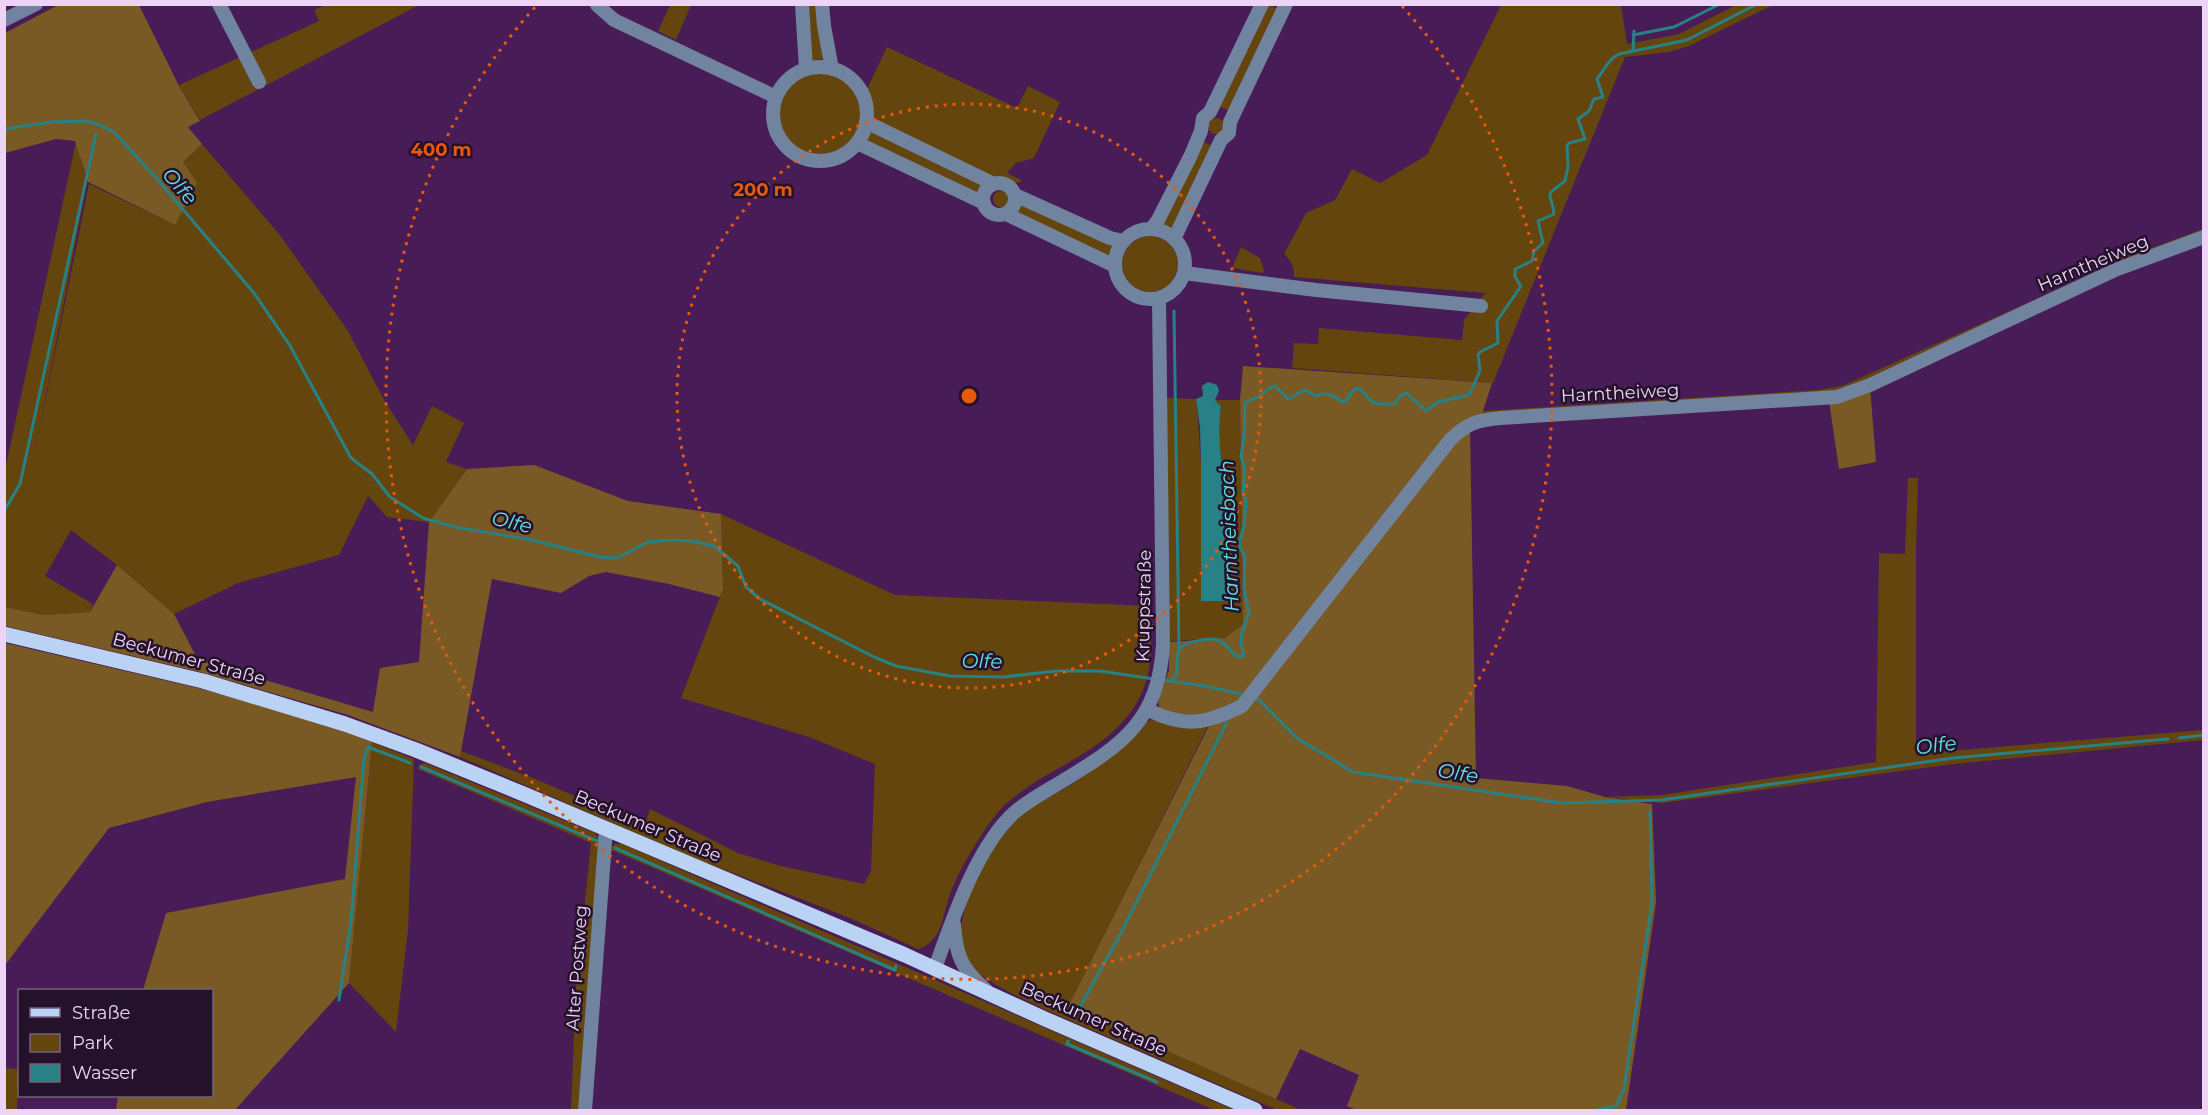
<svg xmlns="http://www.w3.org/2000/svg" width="2208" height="1115" viewBox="0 0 2208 1115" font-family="Montserrat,sans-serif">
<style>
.green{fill:#64450e}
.forest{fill:#7a5a24}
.water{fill:#288184}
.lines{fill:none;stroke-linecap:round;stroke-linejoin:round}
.stream{stroke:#288184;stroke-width:3}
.minor{stroke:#70839f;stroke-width:14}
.major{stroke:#bad3f5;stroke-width:15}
.ring{fill:none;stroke:#e8590c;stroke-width:3;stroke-dasharray:3 6}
.labels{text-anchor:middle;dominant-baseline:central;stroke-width:5;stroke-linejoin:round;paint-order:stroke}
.street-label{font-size:18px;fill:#edd4f6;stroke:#24122b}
.water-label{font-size:20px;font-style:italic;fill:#62e1e4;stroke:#24122b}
.centre{fill:#e8590c;stroke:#24122b;stroke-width:3}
.ring-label{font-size:18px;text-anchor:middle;font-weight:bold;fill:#e8590c;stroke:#24122b;stroke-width:5;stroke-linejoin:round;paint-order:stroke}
</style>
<rect width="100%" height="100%" fill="#481c56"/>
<path class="green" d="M326 5H419L200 120 179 85 319 21 314 10Z
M670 5H691L676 40 658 31Z
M804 5H818L823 59 808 61Z
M1267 5 1279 9 1230 111 1218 106Z
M1501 5H1621L1627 44 1679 34 1736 5H1773L1689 46 1669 52 1625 57 1493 383 1292 368 1294 343 1318 344 1319 328 1462 340 1464 320 1485 293 1294 277C1294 267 1292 261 1284 254L1306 213 1335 200 1352 169 1380 183 1427 155Z
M887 47 1017 108 1028 86 1060 102 1034 158 1016 163 1007 173 1023 181 1013 184 1007 180H996L876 122 873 117 867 89Z
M779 114a41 41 0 1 1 82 0a41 41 0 1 1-82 0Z
M1208 126a8 8 0 1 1 16 0a8 8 0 1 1-16 0Z
M868 128 986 183 981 196 863 140Z
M1201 141 1213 146 1173 232 1160 226Z
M76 142 87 182 35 452 89 184 175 225 183 162 202 144 279 234 348 331 384 400 413 445 432 406 464 423 446 462 467 469 429 522 387 517 368 496 339 555 238 583 174 614 117 565 71 530 45 576 93 604 90 612 44 615 5 607V470Z
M993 199a8 8 0 1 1 16 0a8 8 0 1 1-16 0Z
M1021 205 1116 245 1112 259 1016 213Z
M2203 229V234L2119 263 2115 257 2125 258Z
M1122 264a28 28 0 1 1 56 0a28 28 0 1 1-56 0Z
M1241 247 1260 258 1264 270 1263 273 1232 268Z
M2110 259 2108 268 1837 394 1481 417 1482 411 1818 390 1842 386 2103 269Z
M1166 398 1196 399 1197 404 1201 465V601H1227C1224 563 1225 527 1223 489 1222 461 1217 434 1221 406L1215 400H1240L1243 624 1225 638 1169 641Z
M1908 478H1918L1916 551V755L1948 751 2203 730V740L1953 764 1662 803 1605 797 1662 795 1876 762 1879 553 1905 554Z
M721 514 895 595 1151 606C1151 628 1153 653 1148 675 1128 749 1056 759 1006 804 992 817 981 835 971 852 963 865 954 882 949 897 943 916 941 943 918 949L850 918 689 856 460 757 461 751 533 778 644 826 650 809 738 853 781 866 864 884 871 871 875 764 809 737 681 698 723 589Z
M1150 720 1209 724 1069 1006 1301 1110H1277L1055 1014C1032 1003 994 987 975 970 936 934 988 849 1016 820 1030 806 1056 794 1074 783 1100 766 1121 745 1144 724Z
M372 742 414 759 408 930 396 1032 349 983Z
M425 763 595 833 600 840 584 1110H571L576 988 591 843 418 769 420 764Z
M615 844H622L1234 1110H1214L609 849Z
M4 1068 19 1069 17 1110 5 1109Z"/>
<path class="forest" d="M60 4 139 5 178 84 200 121 188 127 202 144 183 162 197 183 175 225 88 182 75 141 56 139 5 153V33Z
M1243 366 1492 383 1481 417 1470 427 1476 778 1567 786 1605 797 1652 804 1656 902 1626 1110H1357L1347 1106 1359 1075 1300 1049 1276 1099 1068 1007 1210 724 1161 713 1158 702 1169 670V642L1225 638 1243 624 1240 400Z
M1870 387 1876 462 1839 469 1829 401Z
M534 465 628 501 721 514 723 589 720 597 669 584 606 572 589 576 561 593 492 579 460 757 348 715 200 672 5 626V607L44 615 90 612 117 565 174 614 198 660 373 712 380 668 419 662 429 522 467 469Z
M5 643 202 689 343 730 372 742 349 983 235 1110H116L118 1096H212V990H143L166 913 345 879 356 777 207 802 109 828 5 965Z"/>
<path class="water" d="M1208 382 1217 385 1219 391 1215 400 1221 406C1217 434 1222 461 1223 489 1225 527 1224 564 1227 601H1201V465L1200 427 1196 399 1203 396 1202 386Z"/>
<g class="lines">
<path class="stream" d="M1633 35 1674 27 1720 4
M1633 51 1634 31
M4 129 52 122 86 121 100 125 114 132 157 179 254 293 289 344 351 458 372 474 390 497 423 518 455 527 532 540 600 557 617 558 648 542 672 540 692 541 714 546 738 566 746 587 760 599 874 657 896 666 950 676 1004 677 1056 671H1100L1154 679
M1174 311 1179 650
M4 511 20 484 96 134
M1163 680 1205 686 1245 695
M1171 681C1182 673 1174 661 1179 650 1182 642 1211 637 1218 640 1225 643 1231 651 1236 656H1244L1241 642 1242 633 1249 613 1244 589 1245 557 1240 547V540L1244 526 1246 501 1243 493 1245 470 1241 456 1244 437 1245 403C1249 399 1253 400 1258 397 1265 394 1267 387 1275 386L1288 399 1305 390 1316 396C1327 391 1334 396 1343 402L1346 401C1362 374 1360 397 1375 403 1380 405 1390 404 1395 404L1400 396 1407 393 1426 411 1438 402 1469 395 1480 371 1478 355 1480 352 1498 343 1497 321 1521 286 1515 277V269L1532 261 1534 251 1543 243 1538 221 1554 214C1552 190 1541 199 1565 181L1568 167 1567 146 1569 143 1585 139 1578 119 1589 111 1594 99 1603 97 1597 79C1604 71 1608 59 1619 54L1687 40 1757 4
M1254 698 1259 700 1297 738 1353 772 1562 803 1661 800 1953 758 2168 739
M2179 738 2204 735
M421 767 597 841
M615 848 895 970 896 966
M339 1000 351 922 364 758 368 747 410 763
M1080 1007 1121 933 1227 722
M1068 1041 1067 1044 1157 1082
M1597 1110 1616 1106 1624 1089 1652 903 1650 812"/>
<path class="minor" d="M219 4 259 82
M802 4 806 69
M822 4 824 26 832 69
M597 5 614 20 776 97
M4 20 36 4
M773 114a47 47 0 1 1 94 0a47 47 0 1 1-94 0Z
M866 122 994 184
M857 143 984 203
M983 199a16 16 0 1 1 32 0a16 16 0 1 1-32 0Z
M1015 195 1110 238 1124 241
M1006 214 1115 266
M1151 229 1158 220 1191 155 1201 131 1203 118 1210 112 1262 4
M1115 264a35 35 0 1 1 70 0a35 35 0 1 1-70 0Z
M1174 239 1221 140 1229 133 1230 122 1286 4
M1184 273 1316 290 1481 306
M1148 710C1185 728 1206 724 1242 706L1450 440C1467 423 1478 420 1501 418L1837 397 1870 385 2115 270 2204 237
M954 924C956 956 961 968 986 990
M935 968C952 921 977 845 1015 812 1029 800 1046 791 1061 782 1122 745 1159 721 1163 644L1159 298
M585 1110 606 829"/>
<path class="major" d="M4 634 203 681 345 724 416 750 526 795 905 955 1045 1019 1255 1110"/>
</g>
<g class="ring">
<circle cx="969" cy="396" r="292"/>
<path d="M1402 6A583 583 0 1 1 536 6"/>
</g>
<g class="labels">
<g class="street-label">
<text transform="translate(2093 263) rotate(-23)">Harntheiweg</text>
<text transform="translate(1620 393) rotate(-3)">Harntheiweg</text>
<text transform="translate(1144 606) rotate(-89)">Kruppstraße</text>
<text transform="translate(189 659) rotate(15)">Beckumer Straße</text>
<text transform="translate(648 826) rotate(23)">Beckumer Straße</text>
<text transform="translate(577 968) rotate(-86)">Alter Postweg</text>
<text transform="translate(1094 1019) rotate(24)">Beckumer Straße</text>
</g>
<g class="water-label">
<text transform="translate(180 186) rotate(49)">Olfe</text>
<text transform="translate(512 522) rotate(13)">Olfe</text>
<text transform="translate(1229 536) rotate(-92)">Harntheisbach</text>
<text transform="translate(982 661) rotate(1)">Olfe</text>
<text transform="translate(1936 745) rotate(-7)">Olfe</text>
<text transform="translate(1458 773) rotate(9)">Olfe</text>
</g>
</g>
<circle cx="969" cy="396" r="9" class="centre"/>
<g class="ring-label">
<text x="441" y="156">400 m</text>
<text x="763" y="196">200 m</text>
</g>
<rect width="2208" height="1115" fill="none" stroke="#edd4f6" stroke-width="12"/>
<rect x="18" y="989" width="195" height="108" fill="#24122b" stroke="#74607c" stroke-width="1.5"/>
<rect x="30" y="1008" width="30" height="9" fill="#bad3f5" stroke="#74607c" stroke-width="1.5"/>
<text x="72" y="1019" font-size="18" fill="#edd4f6">Straße</text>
<rect x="30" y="1034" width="30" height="18" fill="#64450e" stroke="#74607c" stroke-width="1.5"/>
<text x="72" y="1049" font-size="18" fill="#edd4f6">Park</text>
<rect x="30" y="1064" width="30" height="18" fill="#288184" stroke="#74607c" stroke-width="1.5"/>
<text x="72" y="1079" font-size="18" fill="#edd4f6">Wasser</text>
</svg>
